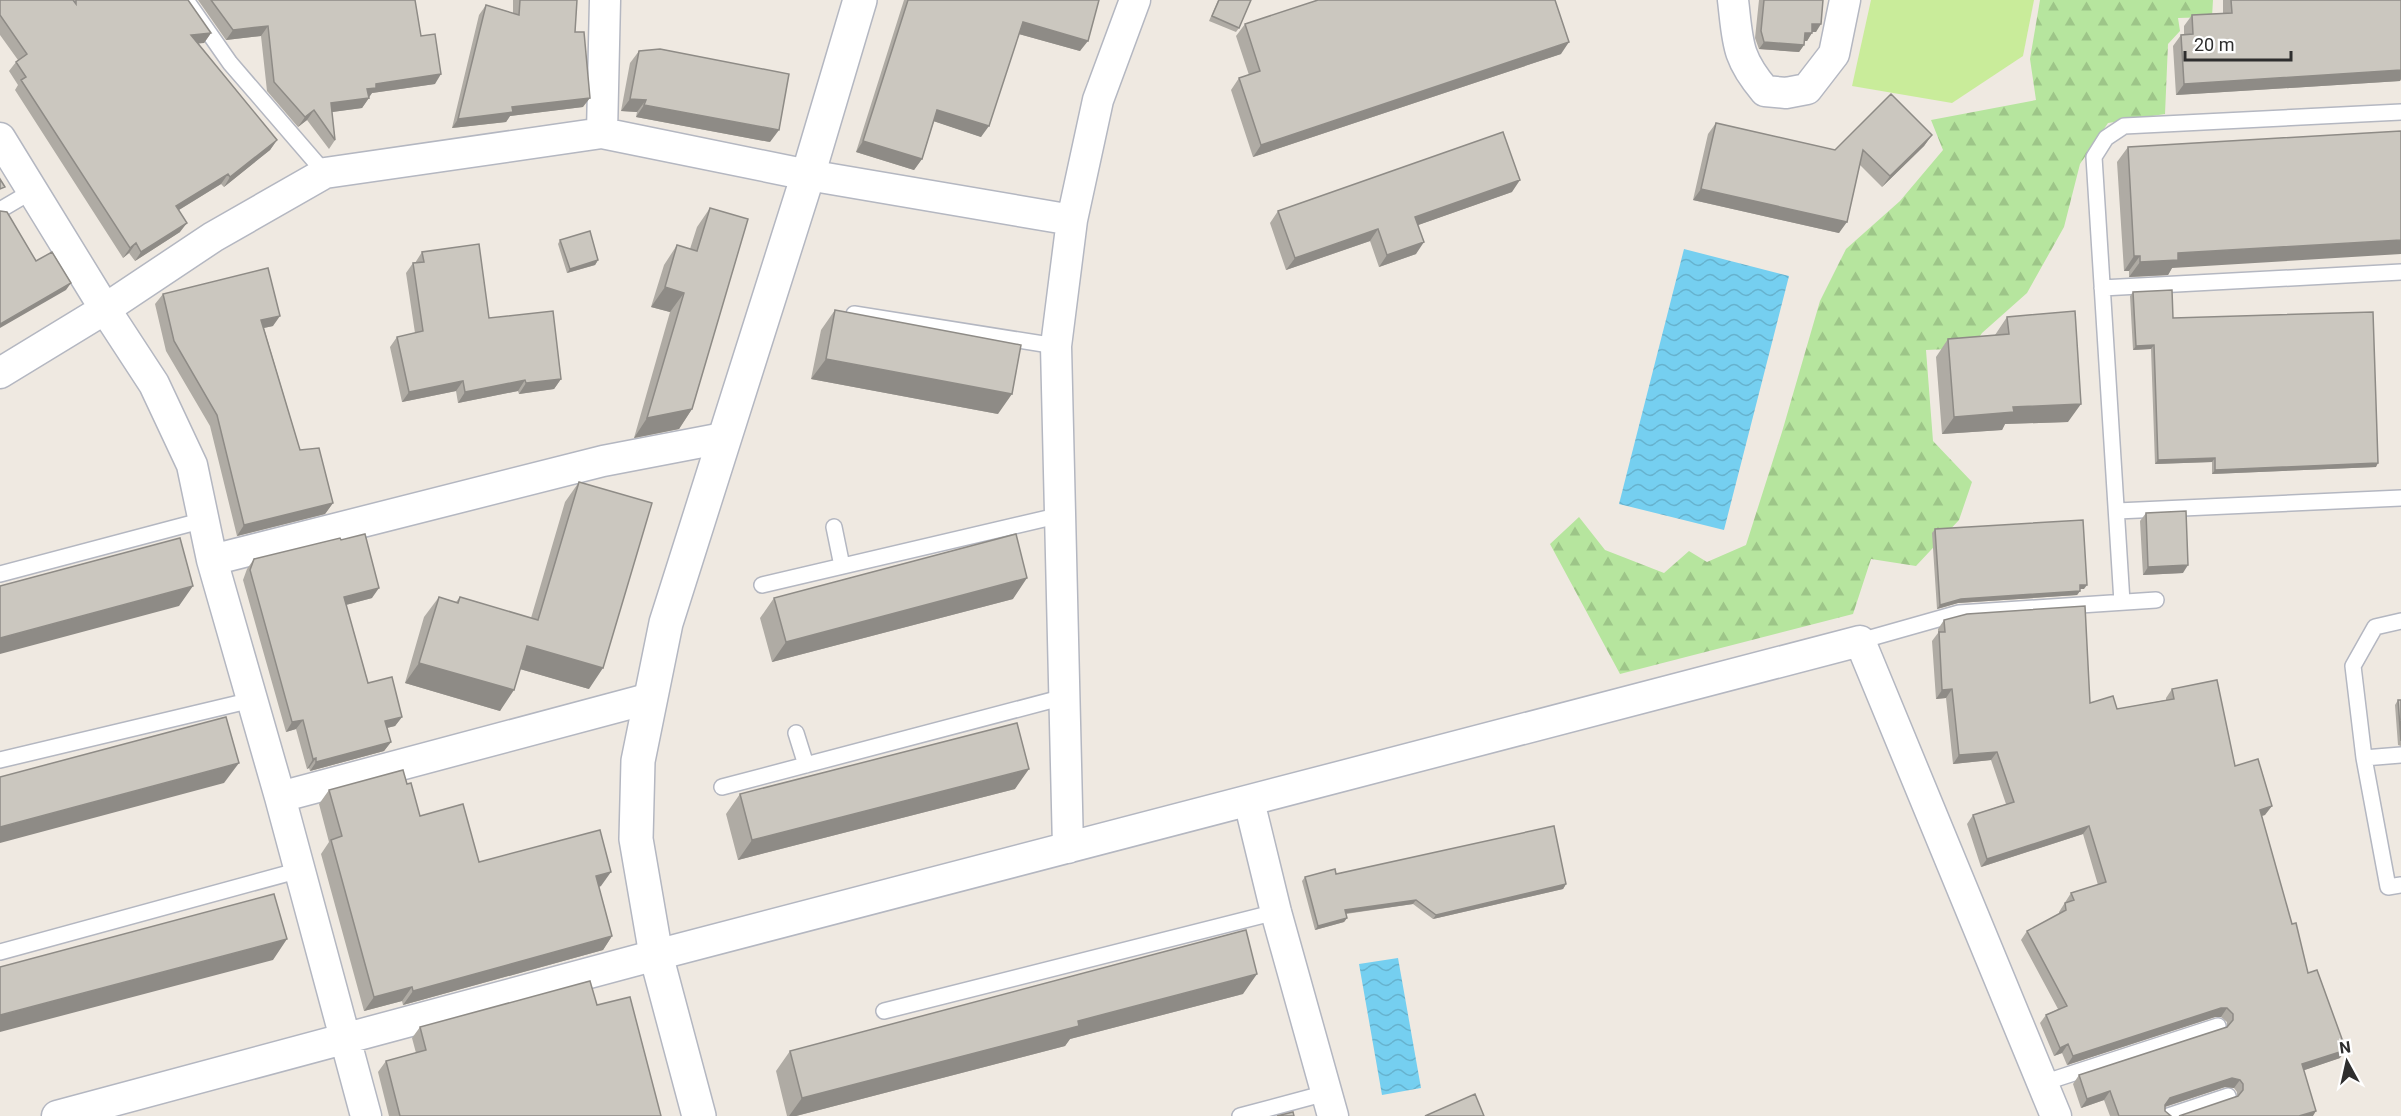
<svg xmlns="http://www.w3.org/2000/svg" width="2401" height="1116" viewBox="0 0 2401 1116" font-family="Roboto,sans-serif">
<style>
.forest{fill:url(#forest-firs)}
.pitch{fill:#c9ec9a}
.water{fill:url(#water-waves)}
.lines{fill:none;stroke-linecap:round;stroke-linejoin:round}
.service-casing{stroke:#b4b7c1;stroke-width:18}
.minor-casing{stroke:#b4b7c1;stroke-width:33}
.tertiary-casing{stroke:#b4b7c1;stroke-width:36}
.service{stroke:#fff;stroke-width:15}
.minor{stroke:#fff;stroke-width:30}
.tertiary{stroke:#fff;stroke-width:33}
.wall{fill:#afaba4}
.shaded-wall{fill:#8e8b86}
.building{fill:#cbc7bf;stroke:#8e8b86;stroke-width:1.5}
</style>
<defs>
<pattern id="forest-firs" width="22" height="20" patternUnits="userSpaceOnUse" patternTransform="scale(1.5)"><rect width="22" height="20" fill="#b6e59e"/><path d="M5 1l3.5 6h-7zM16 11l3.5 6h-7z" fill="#9dc588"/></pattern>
<pattern id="water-waves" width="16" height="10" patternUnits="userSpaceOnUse" patternTransform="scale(1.5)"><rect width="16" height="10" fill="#75cff0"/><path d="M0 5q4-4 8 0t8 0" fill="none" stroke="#66b2ce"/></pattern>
</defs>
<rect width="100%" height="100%" fill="#efe9e1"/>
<path class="forest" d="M2040 0H2213L2212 17 2178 18 2180 31 2168 44 2165 114 2108 123 2080 164 2064 227 2027 293 1982 333 1972 348 1926 350 1933 441 1972 482 1959 520 1916 566 1871 559 1853 614 1620 674 1550 544 1579 517 1605 550 1664 573 1689 551 1707 562 1746 545 1782 432 1820 301 1846 249 1900 201 1943 150 1931 120 2036 100 2030 59Z"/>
<path class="pitch" d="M1871 0H2034L2023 56 1952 103 1852 86Z"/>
<path class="water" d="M1684 249 1789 276 1724 530 1619 504Z
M1398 958 1421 1088 1382 1095 1359 964Z"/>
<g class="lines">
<g class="service-casing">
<path id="service" d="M186 0 230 63 325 173
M0 210 34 190
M2102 288 2401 272
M854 314 1056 346
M2117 511 2401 498
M834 527 842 566
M0 574 204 520
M762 585 1061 515
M2122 602 2094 157 2106 138 2124 126 2401 112
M2401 621 2375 627 2353 666 2364 758 2388 887 2401 885
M1860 641 1959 613 2156 600
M796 733 806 765
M2364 758 2401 755
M0 760 252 700
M722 787 1064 697
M0 952 300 870
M884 1011 1276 912
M2043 1083 2218 1026
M1240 1116 1326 1093
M2168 1116 2228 1096"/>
</g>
<g class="minor-casing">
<path id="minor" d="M1733 0C1738 42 1736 57 1765 91L1786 93 1807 89 1834 54 1845 0
M602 133 605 0
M0 138 105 309 154 384 192 465 212 560 280 797 366 1116
M0 373 105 309 213 237 325 173 602 133 808 175 1072 220
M212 560 603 461 723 438
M280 797 651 698
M1249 801 1276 912 1333 1116
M1068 848 1056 346 1072 220 1098 100 1135 0
M57 1116 656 955 1860 641 2056 1116"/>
</g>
<g class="tertiary-casing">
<path id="tertiary" d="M699 1116 656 955 636 839 638 761 666 623 808 175 860 0"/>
</g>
<use href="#service" class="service"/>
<use href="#minor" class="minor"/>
<use href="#tertiary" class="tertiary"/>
</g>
<path class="wall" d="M0 0H188L211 33 204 43H197L277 140 270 150 224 187 221 184 179 210 180 232 135 261 129 253 123 258 15 90 18 85 9 71 16 62 18 60 0 35Z
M198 0H415L421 36 435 84 372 93 362 108 332 112 335 140 329 149 307 120 298 127 267 91 261 36 226 40Z
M513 0H577L575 32 583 107 510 116 506 122 452 128 479 15 486 5 513 13Z
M904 0H1099L1080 51 1019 34 981 137 934 121 922 159 914 170 856 152Z
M1218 0H1251L1239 28 1236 32 1209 21Z
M1759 0H1823L1816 32H1812L1807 41H1804V45L1799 52 1759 49 1755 38Z
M2223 0H2401V79L2400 81 2176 95 2173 46 2181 35H2184V26L2192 15 2223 13Z
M1245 24 1561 54 1253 157 1231 90 1239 78 1249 75 1236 36Z
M639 51 770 142 636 117 637 112 621 111 630 63Z
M1716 123 1835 150 1932 135 1924 146 1882 187 1860 165 1839 233 1693 200 1708 134Z
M2128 147 2172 268 2168 275 2129 277V271H2124L2117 162Z
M1512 192 1418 225 1416 254 1379 267 1370 241 1286 270 1270 223 1278 211Z
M710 208 692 409 679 429 634 438 670 312 651 307 664 265 677 245 690 249 697 227Z
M560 240 598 260 595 265 567 273 558 244Z
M422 252 489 318 561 379 554 389 519 394 518 391 458 403 456 391 402 402 390 347 397 337 415 333 406 273 413 263H415Z
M2133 292 2173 318 2376 467 2212 474V462L2155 464 2151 349 2133 350 2130 296Z
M163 294 273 326 264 328 300 450 333 503 325 514 237 536 210 426 166 351 155 304Z
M835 310 998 414 811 379 821 330Z
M2007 317 2068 422 2005 424 2002 430 1942 434 1936 357 1948 339 1995 335Z
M579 482 589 689 520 669 500 711 405 683 424 617 439 597 456 602 460 597 531 618 565 502Z
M2146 513 2183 573 2143 575 2140 521Z
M1935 529 2084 589H2080V591L2077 595 1958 603 1937 609 1932 533Z
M341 540 372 598 346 605 368 683 402 717 395 726 387 728 391 742 384 751 310 771 309 768 307 769 296 729 286 732 243 580 247 569 254 559Z
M774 598 1013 599 772 662 760 618Z
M1944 620 2090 703 2117 709 2166 700V698L2172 689 2235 766 2265 815 2261 816 2292 924 2308 973 2340 1058 2304 1070 2237 1096V1092L2234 1088 2225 1087 2165 1107V1111L2171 1116H2110L2104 1100 2081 1108 2073 1084 2079 1075 2227 1027V1022L2221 1017H2215L2067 1065 2062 1053 2054 1056 2040 1023 2046 1015 2058 1009 2021 940 2027 931 2059 914V912L2071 893 2098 885 2083 834 1981 867 1967 824 1973 815 2006 804 1991 760 1953 764 1946 698 1936 699 1932 641 1938 633V629Z
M2398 700H2401V746L2398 745 2395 705Z
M407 784 420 816 479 862 601 886 599 887 612 936 603 950 403 1005 402 1001 364 1011 321 854 329 842 319 804 329 790Z
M1015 789 738 860 726 814 740 794Z
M1336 874 1566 884 1563 889 1433 919 1413 904 1346 914 1347 918 1344 922 1315 930 1302 881 1305 877Z
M1243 994 1070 1039 1065 1046 796 1116H787L776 1071 790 1051Z
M597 1005 661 1116H389L378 1072 386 1061 416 1053 412 1038 420 1027Z"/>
<path class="shaded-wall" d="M1023 22 1088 41 1080 51 1015 33Z
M1812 24H1821L1816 32H1807Z
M268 26 261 36 226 40 233 30Z
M211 33 204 43 184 45 191 35Z
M1805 33H1812L1807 41H1800Z
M1569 42 1561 54 1253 157 1261 145Z
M1764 42 1804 45 1799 52 1759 49Z
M2401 70V79L2400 81 2176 95 2184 84Z
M441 74 435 84 372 93 369 97 361 98 367 89 376 84Z
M369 98 362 108 325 113 331 103Z
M590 98 583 107 510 116 506 122 452 128 458 119 512 107Z
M630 99 646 100 637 112 621 111Z
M644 105 779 130 770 142 636 117Z
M314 110 307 120 298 127 305 117Z
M937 110 989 126 981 137 930 120Z
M1932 135 1924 146 1882 187 1890 176Z
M277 140 270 150 224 187 230 177Z
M863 141 922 159 914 170 856 152Z
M228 174 221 184 169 216 176 206Z
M1520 180 1512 192 1407 229 1415 217Z
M1701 189 1847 222 1839 233 1693 200Z
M187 223 180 232 135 261 141 252Z
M1378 229 1370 241 1286 270 1295 258Z
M2401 240V254L2172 268 2168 275 2129 277 2140 262 2178 253Z
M1424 242 1416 254 1379 267 1387 255Z
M136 243 129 253 123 258 130 248Z
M2134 256H2140L2129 271H2124Z
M598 260 595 265 567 273 570 269Z
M71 283 66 290 0 328V324Z
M665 287 684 293 670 312 651 307Z
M280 316 273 326 254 330 261 320Z
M2154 345 2151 349 2133 350 2136 346Z
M826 359 1012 394 998 414 811 379Z
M561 379 554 389 519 394 526 383Z
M525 380 518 391 458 403 465 392Z
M463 381 456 391 402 402 409 392Z
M2081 404 2068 422 2005 424 2002 430 1942 434 1954 417 2013 407Z
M692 409 679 429 634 438 647 418Z
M2215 458 2212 462 2155 464 2158 460Z
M2378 463 2376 467 2212 474 2215 470Z
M333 503 325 514 237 536 244 525Z
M2188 565 2183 573 2143 575 2148 567Z
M1027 578 1013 599 772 662 786 642Z
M2080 585H2087L2084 589H2077Z
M193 586 179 606 0 654V638Z
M379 588 372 598 338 607 344 597Z
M2080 591 2077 595 1958 603 1937 609 1940 605 1961 599Z
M527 646 603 668 589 689 513 667Z
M419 663 514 690 500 711 405 683Z
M1952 689 1946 698 1936 699 1942 690Z
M402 717 395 726 378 730 385 721Z
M303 720 296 729 286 732 292 722Z
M391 742 384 751 310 771 316 762Z
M1997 752 1991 760 1953 764 1959 755Z
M316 758 309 768 307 769 313 759Z
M239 763 224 783 0 843V827Z
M1029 769 1015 789 738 860 752 840Z
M2272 806 2265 815 2254 818 2260 810Z
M2089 826 2083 834 1981 867 1987 859Z
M611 872 601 886 586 890 596 876Z
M1566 884 1563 889 1433 919 1436 915Z
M1416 900 1413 904 1342 914 1345 910Z
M1347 918 1344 922 1315 930 1318 926Z
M612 936 603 950 403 1005 413 991Z
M287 939 273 960 0 1032V1015Z
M1257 974 1243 994 1070 1039 1065 1046 796 1116H789L802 1098 1078 1021Z
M412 987 402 1001 364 1011 374 997Z
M2221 1008H2227L2221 1017H2215L2067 1065 2073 1056Z
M2068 1044 2062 1053 2054 1056 2060 1048Z
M2346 1050 2340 1058 2296 1073 2302 1064Z
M2232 1078 2240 1080 2234 1088 2225 1087 2164 1107 2165 1105 2170 1098Z
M2110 1091 2104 1100 2081 1108 2087 1099Z
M2316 1111 2313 1116H2299Z"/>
<path class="building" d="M0 0H73L76 4V0H188L211 33 191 35 277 140 230 177 228 174 176 206 187 223 141 252 136 243 130 248 21 80 26 77 16 62 27 54 0 15Z
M211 0H415L421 36 435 34 441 74 376 84V88L367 89 369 98 331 103 335 140 314 110 305 117 274 82 268 26 233 30Z
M520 0H577L575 32H584L590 98 512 107 513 112 458 119 486 5 519 15Z
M908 0H1099L1088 41 1023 22 989 126 937 110 922 159 863 141Z
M1219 0H1251L1239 28 1212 16Z
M1318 0H1555L1569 42 1261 145 1239 78 1260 71 1245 24Z
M1764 0H1823L1821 24H1812V33H1805L1804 45 1764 42 1761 31Z
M2231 0H2401V70L2184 84 2181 35 2193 34 2192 15 2232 13Z
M660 49 789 74 779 130 644 105 646 100 630 99 639 51Z
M1891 94 1932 135 1890 176 1863 150 1847 222 1701 189 1716 123 1835 150Z
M2401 131V240L2178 253V260L2140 262V256H2134L2128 147Z
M1503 132 1520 180 1415 217 1424 242 1387 255 1378 229 1295 258 1278 211Z
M0 179 5 187 0 189Z
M710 208 748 219 692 409 647 418 684 293 665 287 677 245 697 251Z
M0 211 7 212 36 261 52 252 71 283 0 324Z
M590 231 598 260 570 269 560 240Z
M479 244 489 318 553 311 561 379 526 383 525 380 465 392 463 381 409 392 397 337 423 331 413 263 424 262 422 252Z
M268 268 280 316 261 320 300 450 319 448 333 503 244 525 217 415 174 341 163 294Z
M2172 290 2173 318 2373 312 2378 463 2215 470V458L2158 460 2154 345 2136 346 2133 292Z
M835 310 1021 345 1012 394 826 359Z
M2075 311 2081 404 2013 407 2014 412 1954 417 1948 339 2009 334 2007 317Z
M579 482 652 503 603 668 527 646 514 690 419 663 439 597 458 603 460 597 538 620Z
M2186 511 2188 565 2148 567 2146 513Z
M2083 520 2087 585H2080V591L1961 599 1940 605 1935 529Z
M365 534 379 588 344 597 368 683 392 677 402 717 385 721 391 742 316 762V758L313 759 303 720 292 722 250 570 254 559 340 538 341 540Z
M1016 534 1027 578 786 642 774 598Z
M180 538 193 586 0 638V586Z
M2085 606 2090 703 2113 696 2117 709 2174 699 2172 689 2217 680 2235 766 2258 759 2272 806 2260 810 2292 924 2296 923 2308 973 2317 970 2346 1050 2302 1064 2316 1111 2299 1116H2179L2238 1096 2243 1090V1084L2240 1080 2232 1078 2170 1098 2165 1105V1111L2171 1116H2119L2110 1091 2087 1099 2079 1075 2227 1027 2233 1020V1014L2227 1008H2221L2073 1056 2068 1044 2060 1048 2046 1015 2067 1006 2027 931 2066 910 2065 903 2074 900 2071 893 2106 882 2089 826 1987 859 1973 815 2014 802 1997 752 1959 755 1952 689 1942 690 1939 632H1945L1944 620 1967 614Z
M2398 700H2401V741Z
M226 717 239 763 0 827V777Z
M1017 723 1029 769 752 840 740 794Z
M403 770 407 784 411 783 420 816 463 804 479 862 600 830 611 872 596 876 612 936 413 991 412 987 374 997 331 840 342 836 329 790Z
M1554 826 1566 884 1436 915 1416 900 1345 910 1347 918 1318 926 1305 877 1335 869 1336 874Z
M274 894 287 939 0 1015V967Z
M1246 930 1257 974 1078 1021 1079 1026 802 1098 790 1051Z
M590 981 597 1005 630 997 661 1116H400L386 1061 426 1050 420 1027Z
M1475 1094 1484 1116H1425Z
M1293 1112 1294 1116H1277Z"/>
<g transform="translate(2347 1062) rotate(352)" stroke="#ffffff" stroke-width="4.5" paint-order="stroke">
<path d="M0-4.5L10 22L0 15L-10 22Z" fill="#2e2e2e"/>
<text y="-9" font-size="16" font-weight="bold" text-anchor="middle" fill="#2e2e2e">N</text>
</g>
<path d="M2185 51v9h106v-9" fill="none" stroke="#2e2e2e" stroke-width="3"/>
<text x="2194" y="51" font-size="18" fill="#2e2e2e" stroke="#ffffff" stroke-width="4.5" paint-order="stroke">20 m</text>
</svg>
